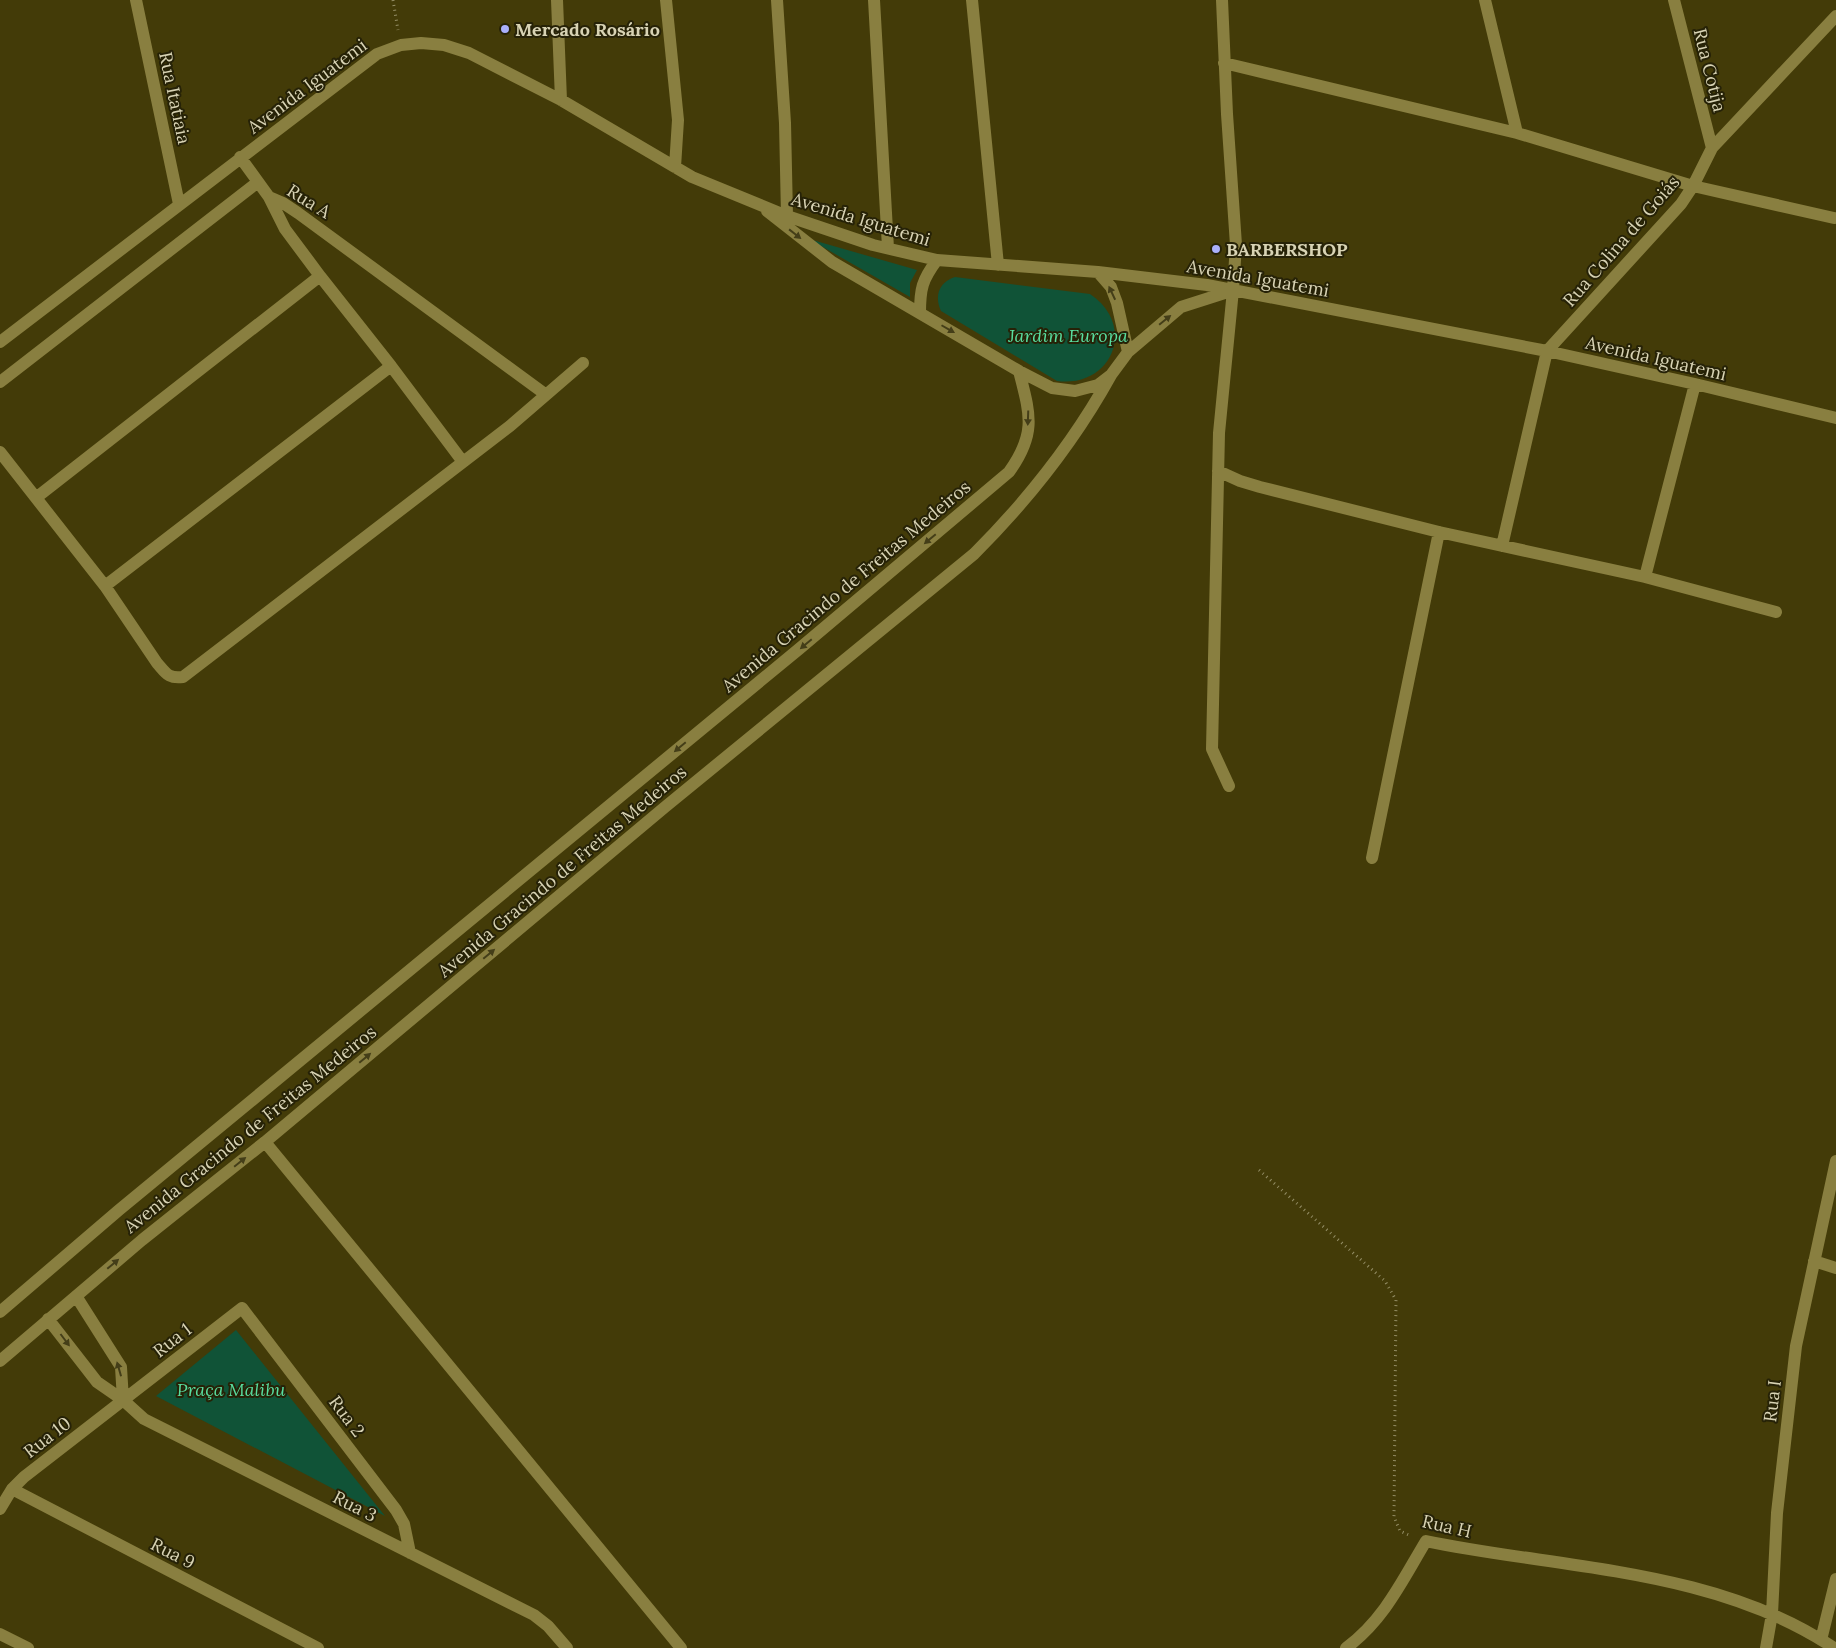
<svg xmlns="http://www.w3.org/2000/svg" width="1836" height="1648" viewBox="0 0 1836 1648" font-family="Lora,serif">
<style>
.green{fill:#105337}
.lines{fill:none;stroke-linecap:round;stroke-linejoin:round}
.path{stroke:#948e66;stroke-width:3;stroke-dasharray:1 4;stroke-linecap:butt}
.street{stroke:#897f40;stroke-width:12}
.oneway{fill:#443e18}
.poi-dot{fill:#aab0fb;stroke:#262207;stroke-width:2}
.labels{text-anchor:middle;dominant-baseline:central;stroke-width:4;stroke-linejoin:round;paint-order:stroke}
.poi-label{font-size:18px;font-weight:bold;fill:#d8d3b4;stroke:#262207;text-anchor:start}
.street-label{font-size:18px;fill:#d8d3b4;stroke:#262207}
.park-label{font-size:18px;font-style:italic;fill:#59dd9f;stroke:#262207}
</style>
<rect width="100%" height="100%" fill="#433b08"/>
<path class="green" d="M809 239 917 270 910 283V297Z
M955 277 1090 294C1137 325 1113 388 1057 381L941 311C934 296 939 282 955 277Z
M236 1330 385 1516 156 1396Z"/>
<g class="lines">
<path class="path" d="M393 0 398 30
M1259 1170 1385 1281 1396 1300 1394 1517 1400 1531 1411 1536"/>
<path class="street" d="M136 0 179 204
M557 0 561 100
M666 0 678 120 675 167
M777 0 785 123 787 216
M874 0 888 248
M972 0 998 265
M1222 0 1227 114 1236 245 1233 290 1219 433 1212 749 1229 786
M1485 0 1517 133 1693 186 1834 218
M1674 0 1712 148
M1224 63 1517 133
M240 157 269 197 285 229 320 276 391 366 463 462
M269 197 283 203 298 213 545 394
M767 211 832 262 1019 371 1052 388 1075 391 1098 385 1111 375 1128 352 1181 307 1231 291
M1098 272 1111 287 1117 303 1128 352
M920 313C920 289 922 280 937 260
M0 342 377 54 401 45 421 43 444 45 469 53 561 100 692 177 787 216 873 245 937 260 1098 272 1207 285 1547 351 1695 384 1836 418
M0 382 258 182
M0 452 105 586 157 663C166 673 168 679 183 677L510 426 583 363
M1218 471 1240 481 1260 487 1439 532 1645 577 1776 612
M37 497 320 276
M1502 546 1547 351 1681 204 1693 186 1712 148 1836 16
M1645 577 1695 384
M105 586 391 366
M1372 858 1439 532
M265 1142 681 1648
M1814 1261 1836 1268
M76 1296 121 1367 123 1400
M0 1312 119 1210 799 649 1009 472C1037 433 1030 414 1019 371
M48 1319 97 1382 123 1400 144 1419 534 1615 548 1626 567 1648
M0 1361 142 1240 265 1142 665 807 974 554C1028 500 1074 442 1111 375
M12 1489 318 1648
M0 1509 12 1489 24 1477 242 1308 396 1510 404 1524 410 1553
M0 1634 28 1648
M1821 1640 1836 1579
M1346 1648C1384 1620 1402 1581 1426 1541 1561 1569 1715 1568 1834 1648
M1766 1648 1772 1614 1777 1513 1796 1346 1836 1161"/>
</g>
<defs><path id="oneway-solid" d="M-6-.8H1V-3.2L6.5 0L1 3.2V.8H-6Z" transform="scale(1.25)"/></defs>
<g class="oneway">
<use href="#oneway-solid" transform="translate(795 234) rotate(38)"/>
<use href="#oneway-solid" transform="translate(1112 293) rotate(-115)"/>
<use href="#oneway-solid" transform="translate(1165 320) rotate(-39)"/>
<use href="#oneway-solid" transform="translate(948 329) rotate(30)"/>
<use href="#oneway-solid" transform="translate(1028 418) rotate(92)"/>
<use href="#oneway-solid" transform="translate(930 539) rotate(140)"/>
<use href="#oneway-solid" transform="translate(806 644) rotate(140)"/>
<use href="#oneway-solid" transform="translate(680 747) rotate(140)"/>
<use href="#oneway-solid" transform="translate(489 954) rotate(-40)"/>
<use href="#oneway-solid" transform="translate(365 1058) rotate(-40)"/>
<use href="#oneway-solid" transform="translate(240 1162) rotate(-39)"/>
<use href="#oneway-solid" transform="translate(113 1264) rotate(-40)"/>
<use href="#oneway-solid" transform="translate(65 1340) rotate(53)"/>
<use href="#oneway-solid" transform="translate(119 1369) rotate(-106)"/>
</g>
<g class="poi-dot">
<circle cx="505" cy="29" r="5"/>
<circle cx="1216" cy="249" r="5"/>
</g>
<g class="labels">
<g class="poi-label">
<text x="515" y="29">Mercado Rosário</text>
<text x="1226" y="249">BARBERSHOP</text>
</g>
<g class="street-label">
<text transform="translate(1710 70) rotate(76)">Rua Cotija</text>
<text transform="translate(307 86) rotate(-37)">Avenida Iguatemi</text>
<text transform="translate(175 98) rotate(78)">Rua Itatiaia</text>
<text transform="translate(309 201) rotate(32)">Rua A</text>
<text transform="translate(861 219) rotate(17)">Avenida Iguatemi</text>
<text transform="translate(1621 241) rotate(-49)">Rua Colina de Goiás</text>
<text transform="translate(1258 278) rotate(10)">Avenida Iguatemi</text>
<text transform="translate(1656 358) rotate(13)">Avenida Iguatemi</text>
<text transform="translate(846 586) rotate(-40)">Avenida Gracindo de Freitas Medeiros</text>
<text transform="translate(562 871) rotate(-40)">Avenida Gracindo de Freitas Medeiros</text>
<text transform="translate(250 1129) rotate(-39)">Avenida Gracindo de Freitas Medeiros</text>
<text transform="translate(172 1340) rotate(-38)">Rua 1</text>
<text transform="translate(1772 1401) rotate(-83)">Rua I</text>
<text transform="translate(347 1416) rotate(53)">Rua 2</text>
<text transform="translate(47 1437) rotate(-38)">Rua 10</text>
<text transform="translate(355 1506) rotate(27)">Rua 3</text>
<text transform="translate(1447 1526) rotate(13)">Rua H</text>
<text transform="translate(173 1553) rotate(27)">Rua 9</text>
</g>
<g class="park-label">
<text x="1068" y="335">Jardim Europa</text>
<text x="231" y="1389">Praça Malibu</text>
</g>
</g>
</svg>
